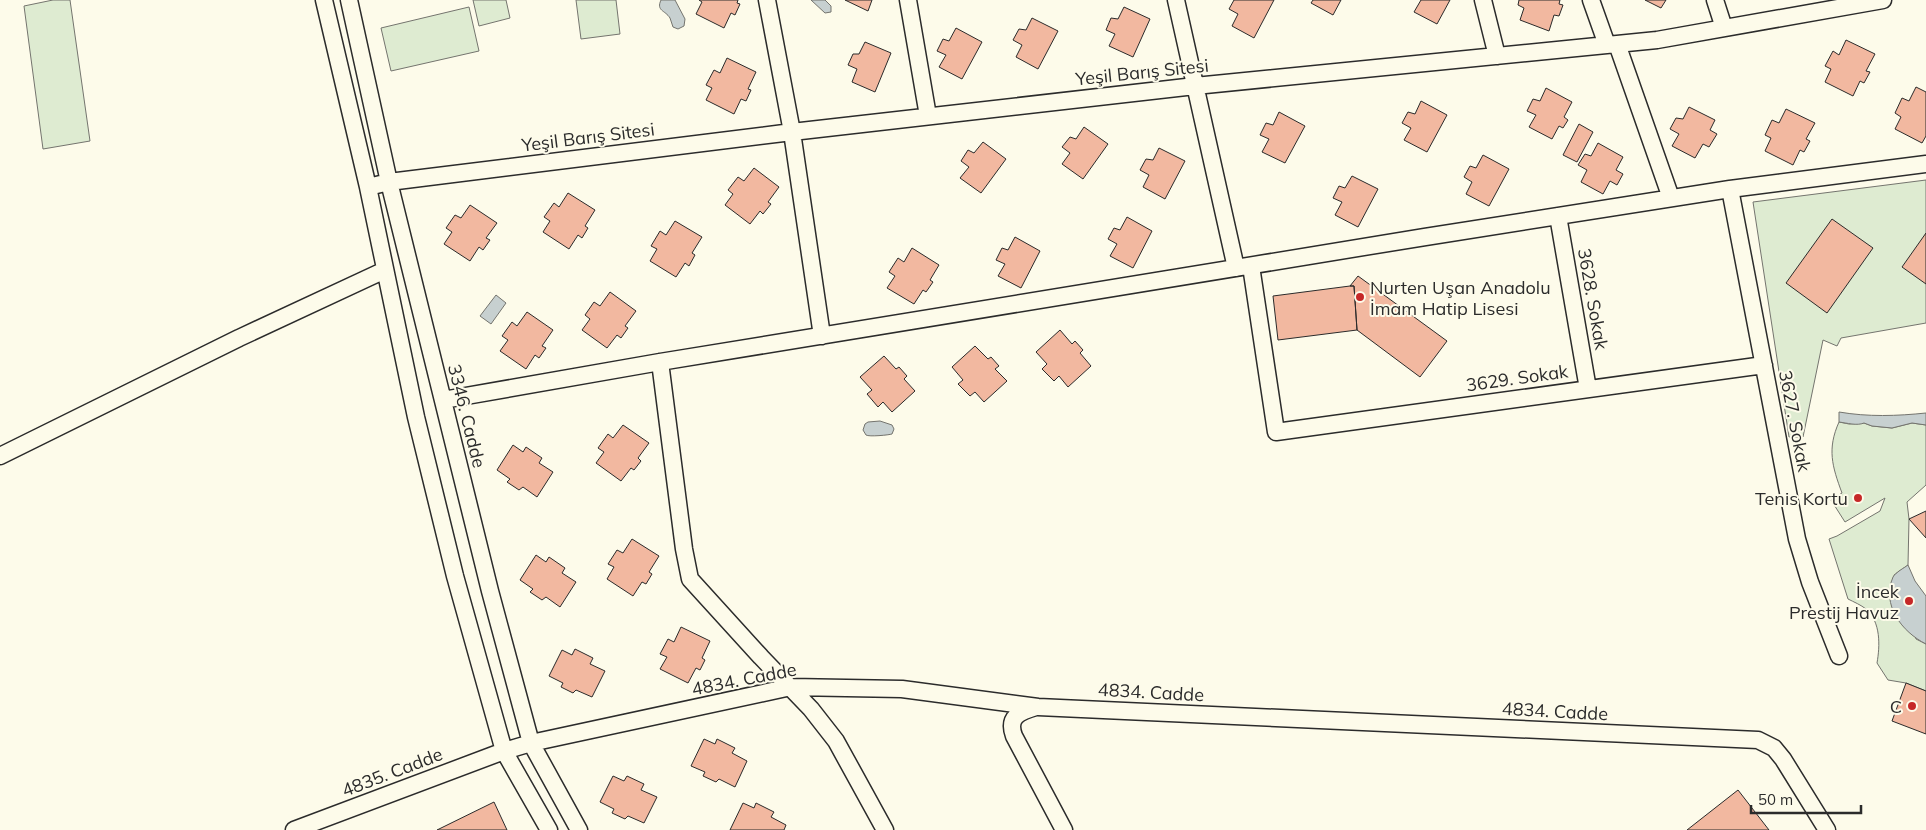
<svg xmlns="http://www.w3.org/2000/svg" width="1926" height="830" viewBox="0 0 1926 830" font-family="Mulish,sans-serif">
<style>
.green{fill:#deebd1;stroke:#74746e}
.water{fill:#c7d0d0;stroke:#74746e}
.building{fill:#f2b8a0;stroke:#2b2b2b}
.lines{fill:none;stroke-linecap:round;stroke-linejoin:round}
.minor-casing{stroke:#2b2b2b;stroke-width:19}
.minor{stroke:#fdfbea;stroke-width:16}
.poi-dot{fill:#c62828;stroke:#fdfbea;stroke-width:2}
.labels{text-anchor:middle;dominant-baseline:central;stroke-width:4;stroke-linejoin:round;paint-order:stroke}
.street-label{font-size:18px;fill:#2b2b2b;stroke:#fdfbea}
.poi-label{font-size:18px;fill:#2b2b2b;stroke:#fdfbea;text-anchor:end}
</style>
<rect width="100%" height="100%" fill="#fdfbea"/>
<path class="green" d="M53 0H70L90 141 43 149 24 6Z
M473 0H506L510 18 479 26Z
M576 0H616L620 34 581 39Z
M469 7 479 51 391 71 381 28Z
M1926 180V323L1841 338 1837 346 1823 340 1803 437H1789L1753 202Z
M1839 422 1849 424 1864 423 1872 426 1892 428 1912 423 1926 425V485L1907 502 1909 519 1908 565 1894 575 1916 639 1926 644V691L1906 683 1888 680 1877 663C1880 646 1881 622 1866 609 1861 605 1854 602 1848 599L1829 539 1837 536 1880 511 1885 498 1845 522 1831 500 1842 493C1832 466 1827 449 1839 422Z"/>
<path class="water" d="M661 0H675L685 19 684 26 678 29 673 27C672 24 671 21 670 18 665 10 656 11 661 0Z
M811 0H825L831 6V12L825 13Z
M496 295 506 303 491 324 480 316Z
M1839 412C1868 417 1897 416 1926 413V425L1912 423 1892 428 1872 426 1864 423C1857 426 1847 423 1839 422Z
M880 421 892 425 894 429 892 434C889 435 869 437 866 435L863 430 865 424 868 422Z
M1908 565 1915 581 1926 596V644C1902 632 1881 605 1893 577 1896 572 1904 568 1908 565Z"/>
<path class="building" d="M699 0H738L737 3 740 4 735 15 731 13 724 28 696 14 702 2Z
M845 0H872L868 11Z
M1234 0H1274L1254 38 1232 26 1238 14 1229 9Z
M1313 0H1341L1333 15 1311 3Z
M1421 0H1450L1437 24 1414 12Z
M1519 0H1560L1559 4 1563 5 1559 16 1554 15 1549 31 1520 20 1524 8 1518 5Z
M1645 0H1666L1661 8Z
M1124 7 1150 19 1133 57 1109 46 1115 34 1106 30 1111 18 1118 19Z
M1032 18 1058 31 1038 69 1016 57 1022 45 1013 40 1019 29 1026 30Z
M956 28 982 42 962 79 939 67 946 55 937 51 943 39 949 41Z
M1846 40 1875 54 1866 71 1870 72 1864 83 1860 81 1853 96 1825 82 1831 69 1825 66 1833 51 1839 55Z
M865 42 891 53 875 92 852 82 857 69 848 65 853 54H859Z
M727 58 756 72 748 89 751 90 746 101 741 99 734 114 706 100 712 88 706 85 714 70 720 73Z
M1916 87 1926 92V136L1922 143 1895 129 1901 117 1895 113 1902 98 1909 101Z
M1546 88 1572 102 1564 117 1568 120 1563 128 1559 126 1552 139 1529 127 1536 115 1527 111 1533 99 1540 101Z
M1421 101 1447 115 1427 152 1404 140 1411 128 1402 123 1408 112 1415 114Z
M1689 107 1715 120 1710 130 1717 134 1709 147 1703 144 1695 158 1672 146 1679 134 1670 129 1676 118 1683 119Z
M1786 109 1815 123 1806 139 1810 141 1804 152 1800 150 1793 165 1765 151 1771 138 1765 135 1772 120 1779 123Z
M1279 112 1305 126 1285 163 1262 152 1269 139 1260 135 1266 123 1273 125Z
M1579 124 1593 132 1577 162 1563 155Z
M1084 127 1108 144 1083 179 1062 164 1070 153 1062 147 1070 137 1076 139Z
M983 142 1006 159 981 193 960 178 969 167 961 161 968 150 974 153Z
M1598 143 1623 157 1616 170 1623 174 1617 185 1610 181 1603 194 1581 182 1587 170 1578 165 1585 154 1591 156Z
M1159 148 1185 161 1165 199 1143 187 1149 175 1140 170 1146 159 1153 160Z
M1483 155 1509 169 1489 206 1466 194 1472 182 1464 177 1470 166 1476 168Z
M754 168 779 187 768 202 771 204 763 214 760 211 750 224 725 205 733 194 728 190 738 177 744 181Z
M1352 176 1378 189 1358 227 1335 215 1342 202 1333 198 1339 186 1345 188Z
M568 193 595 210 585 226 588 228 582 238 578 235 569 249 543 232 550 221 544 217 554 203 559 207Z
M470 205 497 223 486 238 490 240 483 250 479 247 470 261 444 244 452 232 446 228 455 215 461 218Z
M1127 217 1152 231 1133 268 1110 256 1117 244 1108 239 1114 228 1120 230Z
M1832 219 1873 248 1827 313 1786 283Z
M675 221 702 237 692 253 695 255 689 266 685 263 676 277 650 261 657 249 651 246 660 231 666 235Z
M1926 233V284L1902 267Z
M1015 237 1040 251 1021 288 998 276 1005 264 996 260 1002 248 1008 250Z
M912 248 939 265 930 280 933 282 926 292 923 290 914 304 887 288 895 276 889 272 898 258 904 262Z
M1358 276 1447 341 1420 377 1357 330 1354 286H1350Z
M1350 286H1354L1357 330 1278 340 1273 296Z
M610 292 636 311 625 326 628 328 621 338 617 335 607 348 582 330 590 319 585 315 594 302 600 306Z
M527 312 553 330 542 346 546 348 539 358 535 355 526 369 500 351 508 340 502 336 512 322 517 326Z
M1060 330 1072 344 1075 341 1083 350 1080 353 1091 366 1068 387 1059 376 1054 381 1042 369 1047 364 1036 352Z
M975 346 988 359 991 357 999 366 995 369 1007 381 984 402 975 392 970 396 958 384 963 380 952 367Z
M884 356 896 369 899 367 907 376 904 379 915 391 892 412 883 402 878 407 867 394 872 390 860 377Z
M623 425 649 443 638 458 641 461 634 470 631 468 621 481 596 463 604 452 598 448 608 434 613 438Z
M513 445 523 452 526 447 542 458 539 463 553 472 537 497 523 487 519 490 507 482 510 479 497 470Z
M1926 511V538L1909 519Z
M632 539 659 556 649 572 652 574 646 584 642 582 633 596 607 579 614 567 608 564 617 550 623 553Z
M536 555 546 562 549 557 565 568 562 573 576 582 560 607 546 597 542 600 530 592 533 589 520 580Z
M681 627 710 641 702 658 705 660 700 670 696 668 688 683 660 669 667 657 660 654 668 639 674 642Z
M575 649 593 658 590 664 605 671 592 697 576 690 573 693 561 687 563 683 549 676 562 650 572 655Z
M1906 683 1926 691V734L1892 721Z
M704 739 715 744 717 739 735 748 732 753 747 761 735 787 719 779 716 782 703 776 705 772 691 766Z
M613 776 624 781 627 776 644 784 641 790 657 797 644 823 628 816 625 819 612 813 614 809 600 802Z
M1738 790 1769 830H1687Z
M494 802 507 830H437Z
M743 803 754 808 756 803 774 812 771 817 786 825 784 830H730Z"/>
<g class="lines">
<g class="minor-casing">
<path id="minor" d="M324 0 368 187 416 417 455 576 504 751 549 830
M349 0 389 182 490 591 531 743 579 830
M767 0 792 132 822 336
M908 0 928 116
M1176 0 1236 268
M1483 0 1497 56
M1591 0 1607 45
M1715 0 1724 28
M1617 44 1671 198
M368 187 389 182 792 132 1195 86 1657 40 1883 0
M1730 189 1797 539 1810 582 1839 656
M1558 216 1588 389
M1251 266 1276 432 1764 365
M660 362 684 549 690 579 761 657 811 709 836 741 885 830
M443 400 660 362 1425 237 1730 189 1926 164
M0 456 239 338 385 270
M1036 707C1019 712 1007 717 1014 736L1064 830
M294 830 504 751 531 743 791 687 902 689 1038 707 1758 740 1774 748 1783 759 1827 830"/>
</g>
<use href="#minor" class="minor"/>
</g>
<g class="poi-dot">
<circle cx="1360" cy="297" r="5"/>
<circle cx="1858" cy="498" r="5"/>
<circle cx="1909" cy="601" r="5"/>
<circle cx="1912" cy="706" r="5"/>
</g>
<g class="labels">
<g class="street-label">
<text transform="translate(1142 72) rotate(-6)">Yeşil Barış Sitesi</text>
<text transform="translate(588 137) rotate(-7)">Yeşil Barış Sitesi</text>
<text transform="translate(1593 299) rotate(80)">3628. Sokak</text>
<text transform="translate(1517 378) rotate(-8)">3629. Sokak</text>
<text transform="translate(467 416) rotate(76)">3346. Cadde</text>
<text transform="translate(1795 421) rotate(79)">3627. Sokak</text>
<text transform="translate(744 679) rotate(-11)">4834. Cadde</text>
<text transform="translate(1151 692) rotate(3)">4834. Cadde</text>
<text transform="translate(1555 711) rotate(3)">4834. Cadde</text>
<text transform="translate(392 772) rotate(-21)">4835. Cadde</text>
</g>
<g class="poi-label">
<text x="1370" y="287" text-anchor="start">Nurten Uşan Anadolu<tspan x="1370" dy="21">İmam Hatip Lisesi</tspan></text>
<text x="1848" y="498">Tenis Kortu</text>
<text x="1899" y="591">İncek<tspan x="1899" dy="21">Prestij Havuz</tspan></text>
<text x="1902" y="706">C</text>
</g>
</g>
<path d="M1751 805v8h110v-8" fill="none" stroke="#2b2b2b" stroke-width="2.5"/>
<text x="1758" y="805" font-size="15" fill="#2b2b2b" stroke="#fdfbea" stroke-width="4" paint-order="stroke">50 m</text>
</svg>
